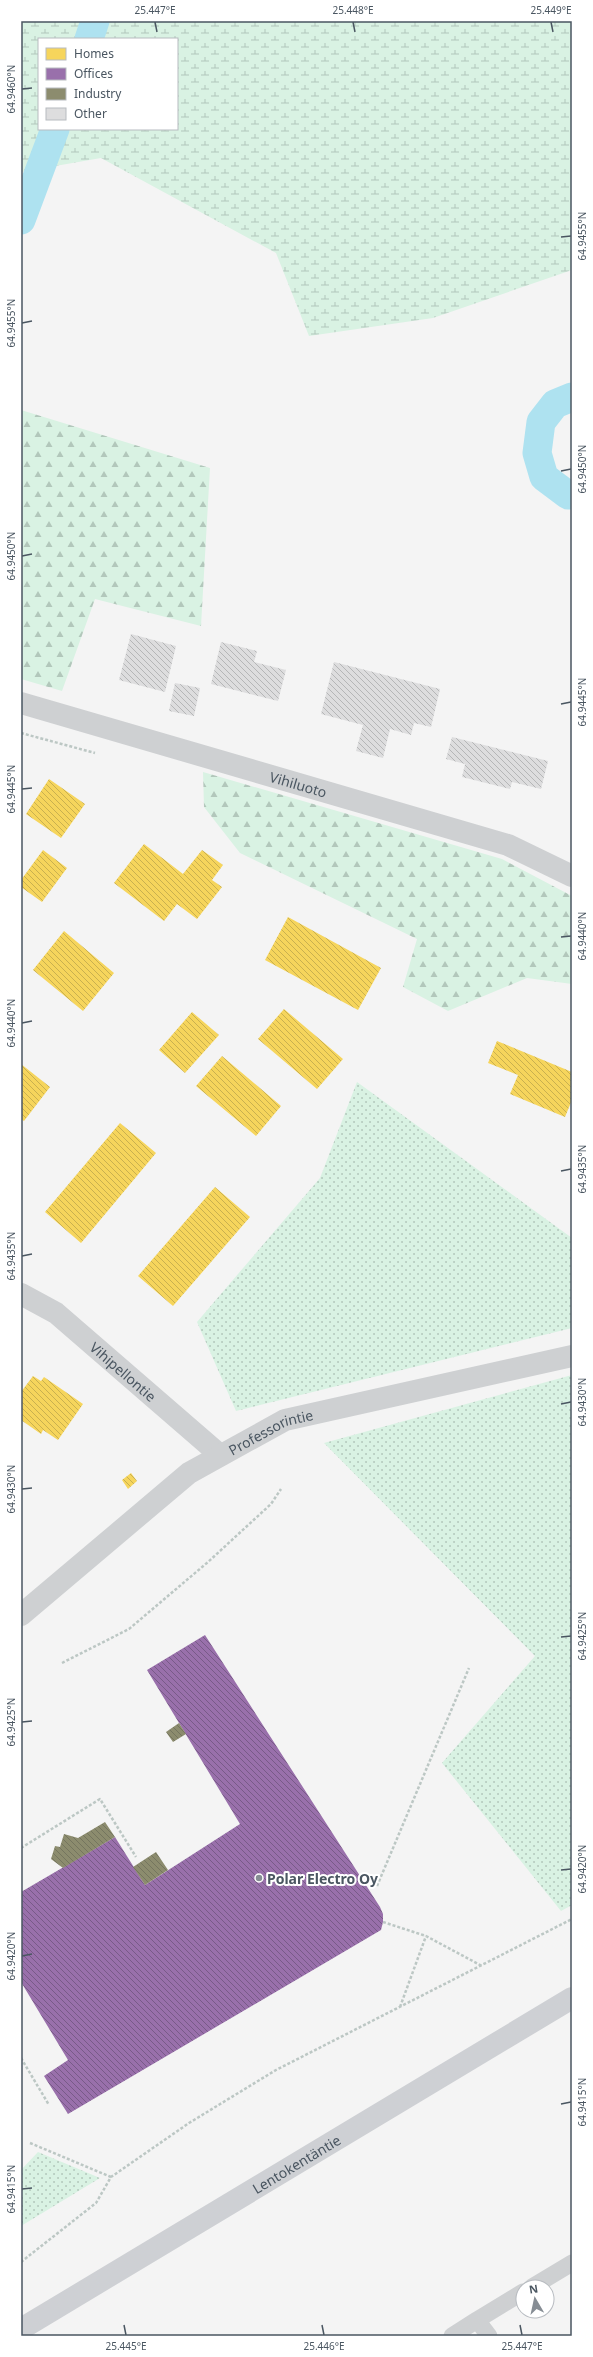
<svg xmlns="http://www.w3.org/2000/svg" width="593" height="2357" viewBox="0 0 593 2357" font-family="'Noto Sans',sans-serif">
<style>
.grass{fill:url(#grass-dots)}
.forest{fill:url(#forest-firs)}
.wetland{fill:url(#wetland-marsh);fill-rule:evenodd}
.homes{fill:url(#homes-back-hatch)}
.offices{fill:url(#offices-back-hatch)}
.industry{fill:url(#industry-back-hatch)}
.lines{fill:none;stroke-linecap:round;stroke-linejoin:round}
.canal{stroke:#aee2f0;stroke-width:29}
.building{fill:url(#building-back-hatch)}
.path{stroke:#bcc7c4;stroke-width:2.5;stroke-dasharray:3 2;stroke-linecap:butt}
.lane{stroke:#ced0d2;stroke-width:17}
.street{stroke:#ced0d2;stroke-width:22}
.secondary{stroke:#ced0d4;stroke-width:22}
.ticks{fill:none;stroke:#4a5661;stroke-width:1.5}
.poi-dot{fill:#868d94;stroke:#fff;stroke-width:1.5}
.labels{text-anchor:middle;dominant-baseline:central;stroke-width:4;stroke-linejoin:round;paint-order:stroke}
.street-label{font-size:14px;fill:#4a5661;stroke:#fff}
.poi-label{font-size:14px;font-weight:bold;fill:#4a5661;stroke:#fff;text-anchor:start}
.neatline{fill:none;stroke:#4a5661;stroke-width:1.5}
.ticks-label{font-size:10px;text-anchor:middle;fill:#4a5661}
</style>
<defs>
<pattern id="grass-dots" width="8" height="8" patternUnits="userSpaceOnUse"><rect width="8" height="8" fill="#d9f2e3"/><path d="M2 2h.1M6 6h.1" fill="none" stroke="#b2c7bb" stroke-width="1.8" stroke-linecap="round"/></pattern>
<pattern id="forest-firs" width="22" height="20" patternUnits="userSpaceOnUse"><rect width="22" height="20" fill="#d9f2e3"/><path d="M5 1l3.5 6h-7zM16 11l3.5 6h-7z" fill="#b2c7bb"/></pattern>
<pattern id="wetland-marsh" width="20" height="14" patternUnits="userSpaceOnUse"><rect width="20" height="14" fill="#d9f2e3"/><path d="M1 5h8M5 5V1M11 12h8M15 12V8" fill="none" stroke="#b2c7bb"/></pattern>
<pattern id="homes-back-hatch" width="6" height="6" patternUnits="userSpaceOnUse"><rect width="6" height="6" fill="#f6d55c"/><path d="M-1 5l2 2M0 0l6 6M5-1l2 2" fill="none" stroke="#c9b04f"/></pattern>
<pattern id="offices-back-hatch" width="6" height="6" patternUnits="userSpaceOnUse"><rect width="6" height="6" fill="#9970ab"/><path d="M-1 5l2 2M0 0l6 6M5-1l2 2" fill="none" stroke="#785a88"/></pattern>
<pattern id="industry-back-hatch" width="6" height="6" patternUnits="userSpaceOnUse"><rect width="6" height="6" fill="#8c8c6e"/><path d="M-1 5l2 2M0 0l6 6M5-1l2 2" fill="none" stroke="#74755e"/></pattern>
<pattern id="building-back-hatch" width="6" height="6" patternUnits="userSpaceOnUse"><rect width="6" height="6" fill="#ddddde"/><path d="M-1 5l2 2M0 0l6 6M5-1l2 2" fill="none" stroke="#b5b6b7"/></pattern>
</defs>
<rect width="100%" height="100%" fill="#f4f4f4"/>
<path class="grass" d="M357 1082 572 1238V1328L236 1411 197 1322 320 1178Z
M572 1375V1905L561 1911 442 1763 535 1656 324 1443Z
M38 2152 100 2178 21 2226V2170Z"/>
<path class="forest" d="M21 410 210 468 201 626 95 599 62 691 21 679Z
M203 772 502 859 572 896V984L527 978 448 1011 403 987 417 939 240 853 204 807Z"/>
<path class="wetland" d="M21 21H572V270L433 318 309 336 276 253 101 158 21 172ZM39 39H177V129H39Z"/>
<path class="homes" d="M49 779 85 804 61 838 26 814Z
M144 844 183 874 202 850 223 865 212 880 222 887 197 919 177 904 164 921 114 883Z
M43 850 67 868 42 902 21 887V880Z
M288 917 381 968 358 1010 265 960Z
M64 931 114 973 83 1011 33 970Z
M284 1009 343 1059 317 1089 258 1039Z
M192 1012 219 1035 185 1073 159 1050Z
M497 1041 572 1072V1100L565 1117 510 1094 518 1075 488 1063Z
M222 1056 281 1106 256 1136 196 1086Z
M21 1064 50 1087 24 1121 21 1119Z
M120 1123 156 1153 81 1243 45 1212Z
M215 1187 250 1217 173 1306 138 1276Z
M33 1376 41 1381 44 1377 83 1404 58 1440 43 1430 41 1434 21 1420V1392Z
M131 1473 137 1481 128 1489 122 1480Z"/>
<path class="offices" d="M205 1635 380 1907 383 1914V1922L381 1930 68 2114 44 2076 68 2060 21 1982V1892L115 1837 145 1885 240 1824 147 1670Z"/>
<path class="industry" d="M179 1723 186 1734 173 1742 166 1732Z
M105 1822 115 1837 63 1868 51 1859 55 1846 60 1847 64 1834 78 1838Z
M156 1852 168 1870 145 1885 133 1867Z"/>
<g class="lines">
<path class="canal" d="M89 39 95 21
M21 220 55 129
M572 397 555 404 541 422 537 453 544 477 568 495H572"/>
</g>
<path class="building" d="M131 634 176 646 165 692 119 680Z
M221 642 257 651 254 662 286 670 278 701 211 684Z
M334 662 440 689 431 727 414 723 411 735 390 729 383 758 356 751 363 725 321 714Z
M175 683 200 688 194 716 169 711Z
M452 737 548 761 541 789 512 782 510 789 462 777 465 764 446 759Z"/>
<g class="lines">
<path class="path" d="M21 733 95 753
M62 1663 129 1629 208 1562 271 1504 281 1489
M21 1848 100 1799 136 1857
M377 1886 469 1668
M383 1922 426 1936 482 1966
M400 2007 426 1936
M21 2058 49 2105
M30 2143 111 2177
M21 2262 96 2203 111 2177 189 2123 276 2070 572 1919"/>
<path class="lane" d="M532 2287 572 2263
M477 2320 523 2292
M452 2336 477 2320 489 2336"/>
<g class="street">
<path id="s1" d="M21 703 508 845 572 876"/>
<path id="s2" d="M21 1294 56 1313 220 1455"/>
<path id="s3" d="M21 1615 189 1473 285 1420 572 1356"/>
</g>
<path class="secondary" id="s4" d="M21 2329 572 1998"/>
</g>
<path class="ticks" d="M155 22 157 32M353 22 355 32M551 22 553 32M22 89 32 88M561 237 571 236M22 323 32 321M561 471 571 469M22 556 32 554M561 704 571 702M22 789 32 788M561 937 571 936M22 1023 32 1021M561 1171 571 1169M22 1256 32 1254M561 1404 571 1402M22 1489 32 1488M561 1637 571 1636M22 1722 32 1721M561 1870 571 1869M22 1956 32 1954M561 2104 571 2102M22 2189 32 2188M124 2325 126 2335M322 2325 324 2335M520 2325 522 2335"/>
<circle class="poi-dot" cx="259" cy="1878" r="4"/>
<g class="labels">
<g class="street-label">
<text stroke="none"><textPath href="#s1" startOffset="289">Vihiluoto</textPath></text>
<text stroke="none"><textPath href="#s2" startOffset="129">Vihipellontie</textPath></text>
<text stroke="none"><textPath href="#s3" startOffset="312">Professorintie</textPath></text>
<text stroke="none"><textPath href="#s4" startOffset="321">Lentokentäntie</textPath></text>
</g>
<g class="poi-label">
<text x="267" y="1878">Polar Electro Oy</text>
</g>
</g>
<rect width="593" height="2357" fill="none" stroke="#ffffff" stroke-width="44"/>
<rect x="38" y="38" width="140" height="92" fill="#ffffff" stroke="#b7bbc0"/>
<rect x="46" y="48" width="20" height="12" fill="#f6d55c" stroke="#b7bbc0"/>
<text x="74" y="58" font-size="12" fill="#4a5661">Homes</text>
<rect x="46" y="68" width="20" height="12" fill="#9970ab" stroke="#b7bbc0"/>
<text x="74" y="78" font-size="12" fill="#4a5661">Offices</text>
<rect x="46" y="88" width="20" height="12" fill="#8c8c6e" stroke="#b7bbc0"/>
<text x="74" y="98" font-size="12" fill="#4a5661">Industry</text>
<rect x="46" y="108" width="20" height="12" fill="#ddddde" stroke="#b7bbc0"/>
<text x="74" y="118" font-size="12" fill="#4a5661">Other</text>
<g transform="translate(535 2299) rotate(351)"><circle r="19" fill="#ffffff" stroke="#b7bbc0"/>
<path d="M0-3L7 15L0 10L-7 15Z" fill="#868d94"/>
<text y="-6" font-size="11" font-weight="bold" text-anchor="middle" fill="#4a5661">N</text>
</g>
<rect x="22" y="22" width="549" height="2313" class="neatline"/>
<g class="ticks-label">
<text x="155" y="14">25.447°E</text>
<text x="353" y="14">25.448°E</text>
<text x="551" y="14">25.449°E</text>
<text transform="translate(11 89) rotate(-90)" y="4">64.9460°N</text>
<text transform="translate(582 236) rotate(-90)" y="4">64.9455°N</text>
<text transform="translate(11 323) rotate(-90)" y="4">64.9455°N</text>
<text transform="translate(582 469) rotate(-90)" y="4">64.9450°N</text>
<text transform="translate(11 556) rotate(-90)" y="4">64.9450°N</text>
<text transform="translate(582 702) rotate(-90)" y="4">64.9445°N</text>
<text transform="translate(11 789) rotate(-90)" y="4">64.9445°N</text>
<text transform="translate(582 936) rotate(-90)" y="4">64.9440°N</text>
<text transform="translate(11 1023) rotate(-90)" y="4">64.9440°N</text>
<text transform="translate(582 1169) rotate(-90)" y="4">64.9435°N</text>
<text transform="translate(11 1256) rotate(-90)" y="4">64.9435°N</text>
<text transform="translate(582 1402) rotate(-90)" y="4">64.9430°N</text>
<text transform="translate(11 1489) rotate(-90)" y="4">64.9430°N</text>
<text transform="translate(582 1636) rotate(-90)" y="4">64.9425°N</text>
<text transform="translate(11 1722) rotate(-90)" y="4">64.9425°N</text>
<text transform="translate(582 1869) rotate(-90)" y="4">64.9420°N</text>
<text transform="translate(11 1956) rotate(-90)" y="4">64.9420°N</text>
<text transform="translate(582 2102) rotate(-90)" y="4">64.9415°N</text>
<text transform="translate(11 2189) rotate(-90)" y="4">64.9415°N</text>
<text x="126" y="2350">25.445°E</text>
<text x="324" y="2350">25.446°E</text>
<text x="522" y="2350">25.447°E</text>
</g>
</svg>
